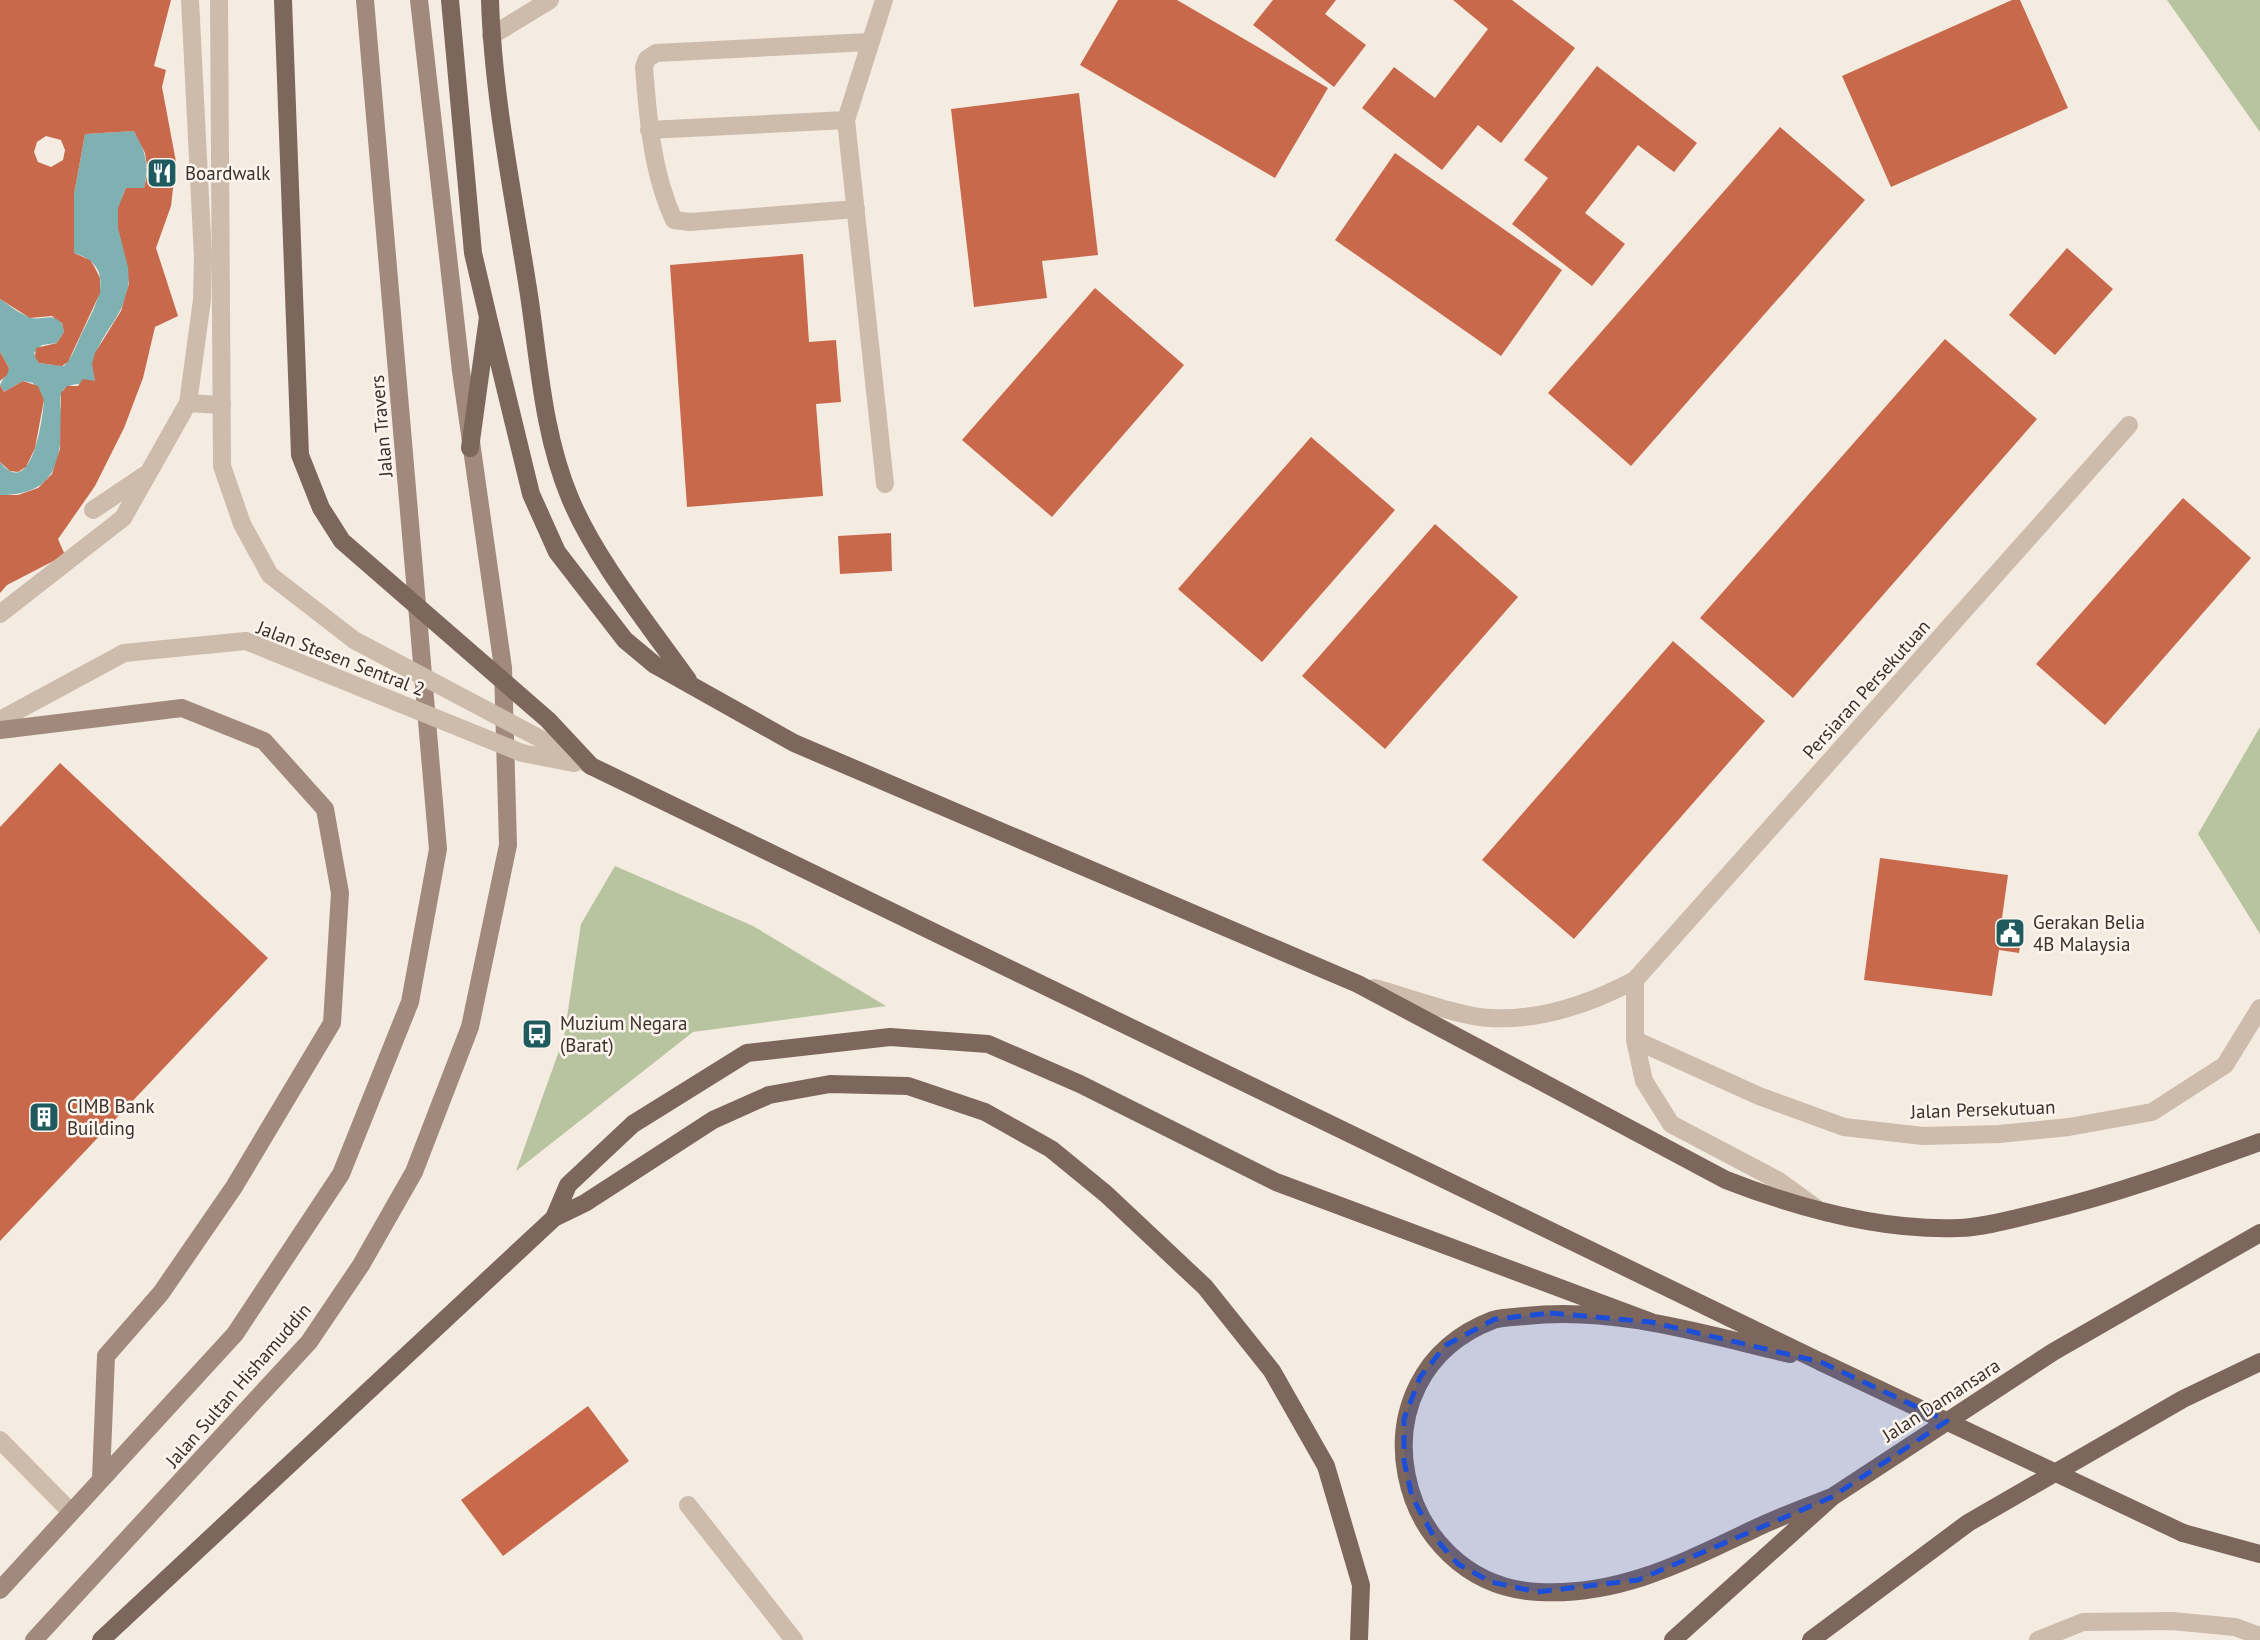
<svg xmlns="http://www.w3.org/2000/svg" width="2260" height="1640" viewBox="0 0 2260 1640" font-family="'PT Sans',sans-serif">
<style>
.green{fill:#b8c4a0}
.water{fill:#7fb0b2}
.building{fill:#c8694b;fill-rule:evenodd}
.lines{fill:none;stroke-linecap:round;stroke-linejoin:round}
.service{stroke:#cdbbac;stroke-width:18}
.minor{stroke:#cdbbac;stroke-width:18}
.tertiary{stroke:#cdbbac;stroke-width:18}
.secondary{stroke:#a18a7d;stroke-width:18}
.primary{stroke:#7d675c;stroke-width:18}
.tertiary-bridge{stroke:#cdbbac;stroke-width:18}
.primary-bridge{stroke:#7d675c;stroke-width:18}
.marked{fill:#1d4ed8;fill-opacity:0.2;stroke:#1d4ed8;stroke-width:5;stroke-dasharray:14 9;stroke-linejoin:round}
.labels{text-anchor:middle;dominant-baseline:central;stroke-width:5;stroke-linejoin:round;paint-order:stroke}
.poi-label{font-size:19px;fill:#3b302b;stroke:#fbf5ee;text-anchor:start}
.street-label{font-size:19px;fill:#3b302b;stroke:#fbf5ee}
</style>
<rect width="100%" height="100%" fill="#f4ebe1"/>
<path class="green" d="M2167 0H2260V132Z
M2260 727V934L2198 834Z
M615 866 753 926 886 1006 693 1032 516 1171 564 1037 581 924Z"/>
<path class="water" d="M134 131C145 150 150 165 144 188H126C106 233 135 249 128 288 121 327 88 338 95 381 86 384 70 383 64 389 58 395 61 407 61 415 62 463 55 495 0 495V462C32 502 43 417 44 400L33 383 23 381 4 392 0 385 9 368 0 352V299C9 305 18 313 29 317 42 323 61 307 64 332L57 343 42 345 34 353 39 363 64 366C73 357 77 343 83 331 97 303 118 266 74 253V194L85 134Z"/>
<path class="building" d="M0 0H171L154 66 166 70 162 87 176 162 171 206 156 248 178 316 155 327 143 378 124 428 95 486 58 539 65 555 7 585 0 593V495H18L38 488 52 474 60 449 61 393 67 386H78L83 379 95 381 92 364 95 353 121 311 129 284 128 267 118 228V208L126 188H144L148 172 145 153 134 131 85 134 74 194V253L90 260 94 266 100 278V293L68 362 62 366 39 363 35 357 36 348 57 343 64 332 62 323 52 316 30 318 0 299ZM46 136 61 140 65 150 63 160 51 167 38 162 34 152 37 142Z
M1118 0H1177L1328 88 1275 178 1080 65Z
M1273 0H1336L1325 14 1366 45 1334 87 1253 25Z
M1453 0H1512L1575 48 1501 143 1478 125 1442 170 1362 108 1394 67 1435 98 1488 29Z
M2012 0H2020L2068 108 1891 187 1842 76Z
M1597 66 1697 143 1674 172 1638 145 1585 213 1625 244 1592 286 1512 224 1548 178 1524 160Z
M1079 93 1098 255 1042 261 1047 298 974 307 951 109Z
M1780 127 1865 200 1631 466 1548 393Z
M1395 153 1562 270 1501 356 1335 240Z
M2067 248 2113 289 2055 355 2009 315Z
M803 254 809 342 836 340 841 402 816 404 823 496 687 507 670 265Z
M1095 288 1184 365 1052 517 962 440Z
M1945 339 2037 419 1793 698 1700 618Z
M0 352 9 368 7 375 0 381Z
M23 381 38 386 44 400 35 448 26 467 18 472 10 471 0 462V385L4 392Z
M1311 437 1395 510 1262 662 1178 589Z
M2183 498 2251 558 2105 725 2036 664Z
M1435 524 1518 597 1385 749 1302 676Z
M891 533 892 571 840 574 838 536Z
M1673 641 1765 721 1574 939 1482 860Z
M60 763 268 958 0 1241V827Z
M1880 858 2008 875 2002 918 2024 921 2019 953 1999 950 1992 996 1864 980Z
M588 1406 629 1461 503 1556 461 1500Z"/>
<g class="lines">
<path class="service" d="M884 0 846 120 885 484
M491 36 550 0
M649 130 846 120
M856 209 690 222 674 220C652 173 648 118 644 67L647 59 656 53 869 42
M188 403 222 405
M93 510 145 475
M0 614 123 518 188 403 202 300 203 257 190 0
M0 1440 71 1512
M688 1505 794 1640"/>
<path class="minor" d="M1635 980V1040L1644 1081 1671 1124 1779 1181 1816 1208
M1374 988C1405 996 1461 1017 1490 1018 1542 1021 1590 1004 1635 980L2129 425
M1635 1040 1759 1096 1844 1127 1923 1136 1999 1134 2069 1127 2152 1112 2225 1065 2260 1008
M2038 1640 2083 1622 2172 1621 2235 1627 2260 1636"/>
<path class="tertiary" d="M0 720 124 653 246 641"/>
<path class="secondary" d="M0 730 182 708 264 741 325 809 340 893 332 1023 234 1187 161 1293 106 1356 101 1478
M0 1590 235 1334 341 1174 410 1002 438 849 365 0
M34 1640 309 1342 361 1265 414 1172 470 1027 508 845 503 668 461 371 419 0"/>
<path class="primary" d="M450 0 473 253 488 317 470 448
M490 0C493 98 514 198 529 295 539 362 543 434 570 498 595 559 649 625 688 680
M488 317 531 494 557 552 625 640 655 665 794 743 1358 984 1726 1180C1798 1208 1880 1231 1959 1228 1986 1227 2016 1218 2042 1212 2117 1194 2188 1168 2260 1142
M591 766 1821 1362
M554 1218 568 1185 633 1124 747 1053 890 1037 988 1044 1080 1084 1276 1182 1651 1322
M1790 1354C1704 1334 1614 1306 1525 1316 1515 1317 1502 1317 1493 1320 1347 1376 1393 1585 1539 1592 1620 1596 1684 1562 1754 1529 1779 1517 1806 1507 1832 1497
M2183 1533 2260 1554
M101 1640 554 1218 585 1203 713 1120 769 1095 830 1084 908 1086 985 1112 1051 1149 1106 1194 1205 1287 1272 1371 1326 1466 1361 1585 1359 1640
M1673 1640 1832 1497 2053 1352 2260 1233
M1811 1640 1968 1523 2183 1399 2260 1362"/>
<path class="tertiary-bridge" d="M219 0 222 466 242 524 270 575 354 640 588 764
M246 641 522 753 574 763"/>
<path class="primary-bridge" d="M283 0 300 455 321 508 342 541 548 720 591 766
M1821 1362 2183 1533"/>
</g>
<path class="marked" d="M1550 1313 1651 1322 1821 1362 1947 1421 1832 1497 1638 1580 1537 1592 1491 1582 1458 1564 1434 1537 1412 1497 1404 1461V1419L1420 1377 1446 1345 1495 1319Z"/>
<defs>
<g id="restaurant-square" transform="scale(1.575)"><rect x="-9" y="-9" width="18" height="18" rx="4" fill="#1f5a5e" stroke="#fbf5ee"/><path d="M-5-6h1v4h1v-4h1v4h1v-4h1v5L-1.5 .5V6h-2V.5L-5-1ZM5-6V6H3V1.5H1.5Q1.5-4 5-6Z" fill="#fff"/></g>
<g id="civic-square" transform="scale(1.575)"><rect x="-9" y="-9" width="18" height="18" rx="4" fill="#1f5a5e" stroke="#fbf5ee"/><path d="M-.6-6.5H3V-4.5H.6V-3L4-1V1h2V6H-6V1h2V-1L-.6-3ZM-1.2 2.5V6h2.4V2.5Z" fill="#fff"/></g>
<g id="bus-square" transform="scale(1.575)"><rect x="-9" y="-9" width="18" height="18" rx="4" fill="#1f5a5e" stroke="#fbf5ee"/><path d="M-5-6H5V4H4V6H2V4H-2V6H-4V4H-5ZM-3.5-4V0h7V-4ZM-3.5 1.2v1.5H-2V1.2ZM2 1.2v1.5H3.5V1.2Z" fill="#fff"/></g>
<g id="building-square" transform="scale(1.575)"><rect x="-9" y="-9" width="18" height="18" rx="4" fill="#1f5a5e" stroke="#fbf5ee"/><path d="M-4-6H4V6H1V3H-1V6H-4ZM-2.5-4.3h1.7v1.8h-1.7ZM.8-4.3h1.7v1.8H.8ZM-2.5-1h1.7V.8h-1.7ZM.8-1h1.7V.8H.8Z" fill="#fff"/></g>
</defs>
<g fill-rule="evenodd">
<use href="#restaurant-square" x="162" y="173"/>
<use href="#civic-square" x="2010" y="933"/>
<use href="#bus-square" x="537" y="1034"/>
<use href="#building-square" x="44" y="1117"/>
</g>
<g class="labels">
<g class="poi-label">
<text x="185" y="173">Boardwalk</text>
<text x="2033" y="922">Gerakan Belia<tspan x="2033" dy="22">4B Malaysia</tspan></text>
<text x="560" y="1023">Muzium Negara<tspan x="560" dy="22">(Barat)</tspan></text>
<text x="67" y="1106">CIMB Bank<tspan x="67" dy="22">Building</tspan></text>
</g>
<g class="street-label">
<text transform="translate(381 426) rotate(-95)">Jalan Travers</text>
<text transform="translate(341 658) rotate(21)">Jalan Stesen Sentral 2</text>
<text transform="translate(1866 689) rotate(-48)">Persiaran Persekutuan</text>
<text transform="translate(1983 1109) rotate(-2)">Jalan Persekutuan</text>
<text transform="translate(238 1385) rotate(-49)">Jalan Sultan Hishamuddin</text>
<text transform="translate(1941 1400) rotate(-33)">Jalan Damansara</text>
</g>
</g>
</svg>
